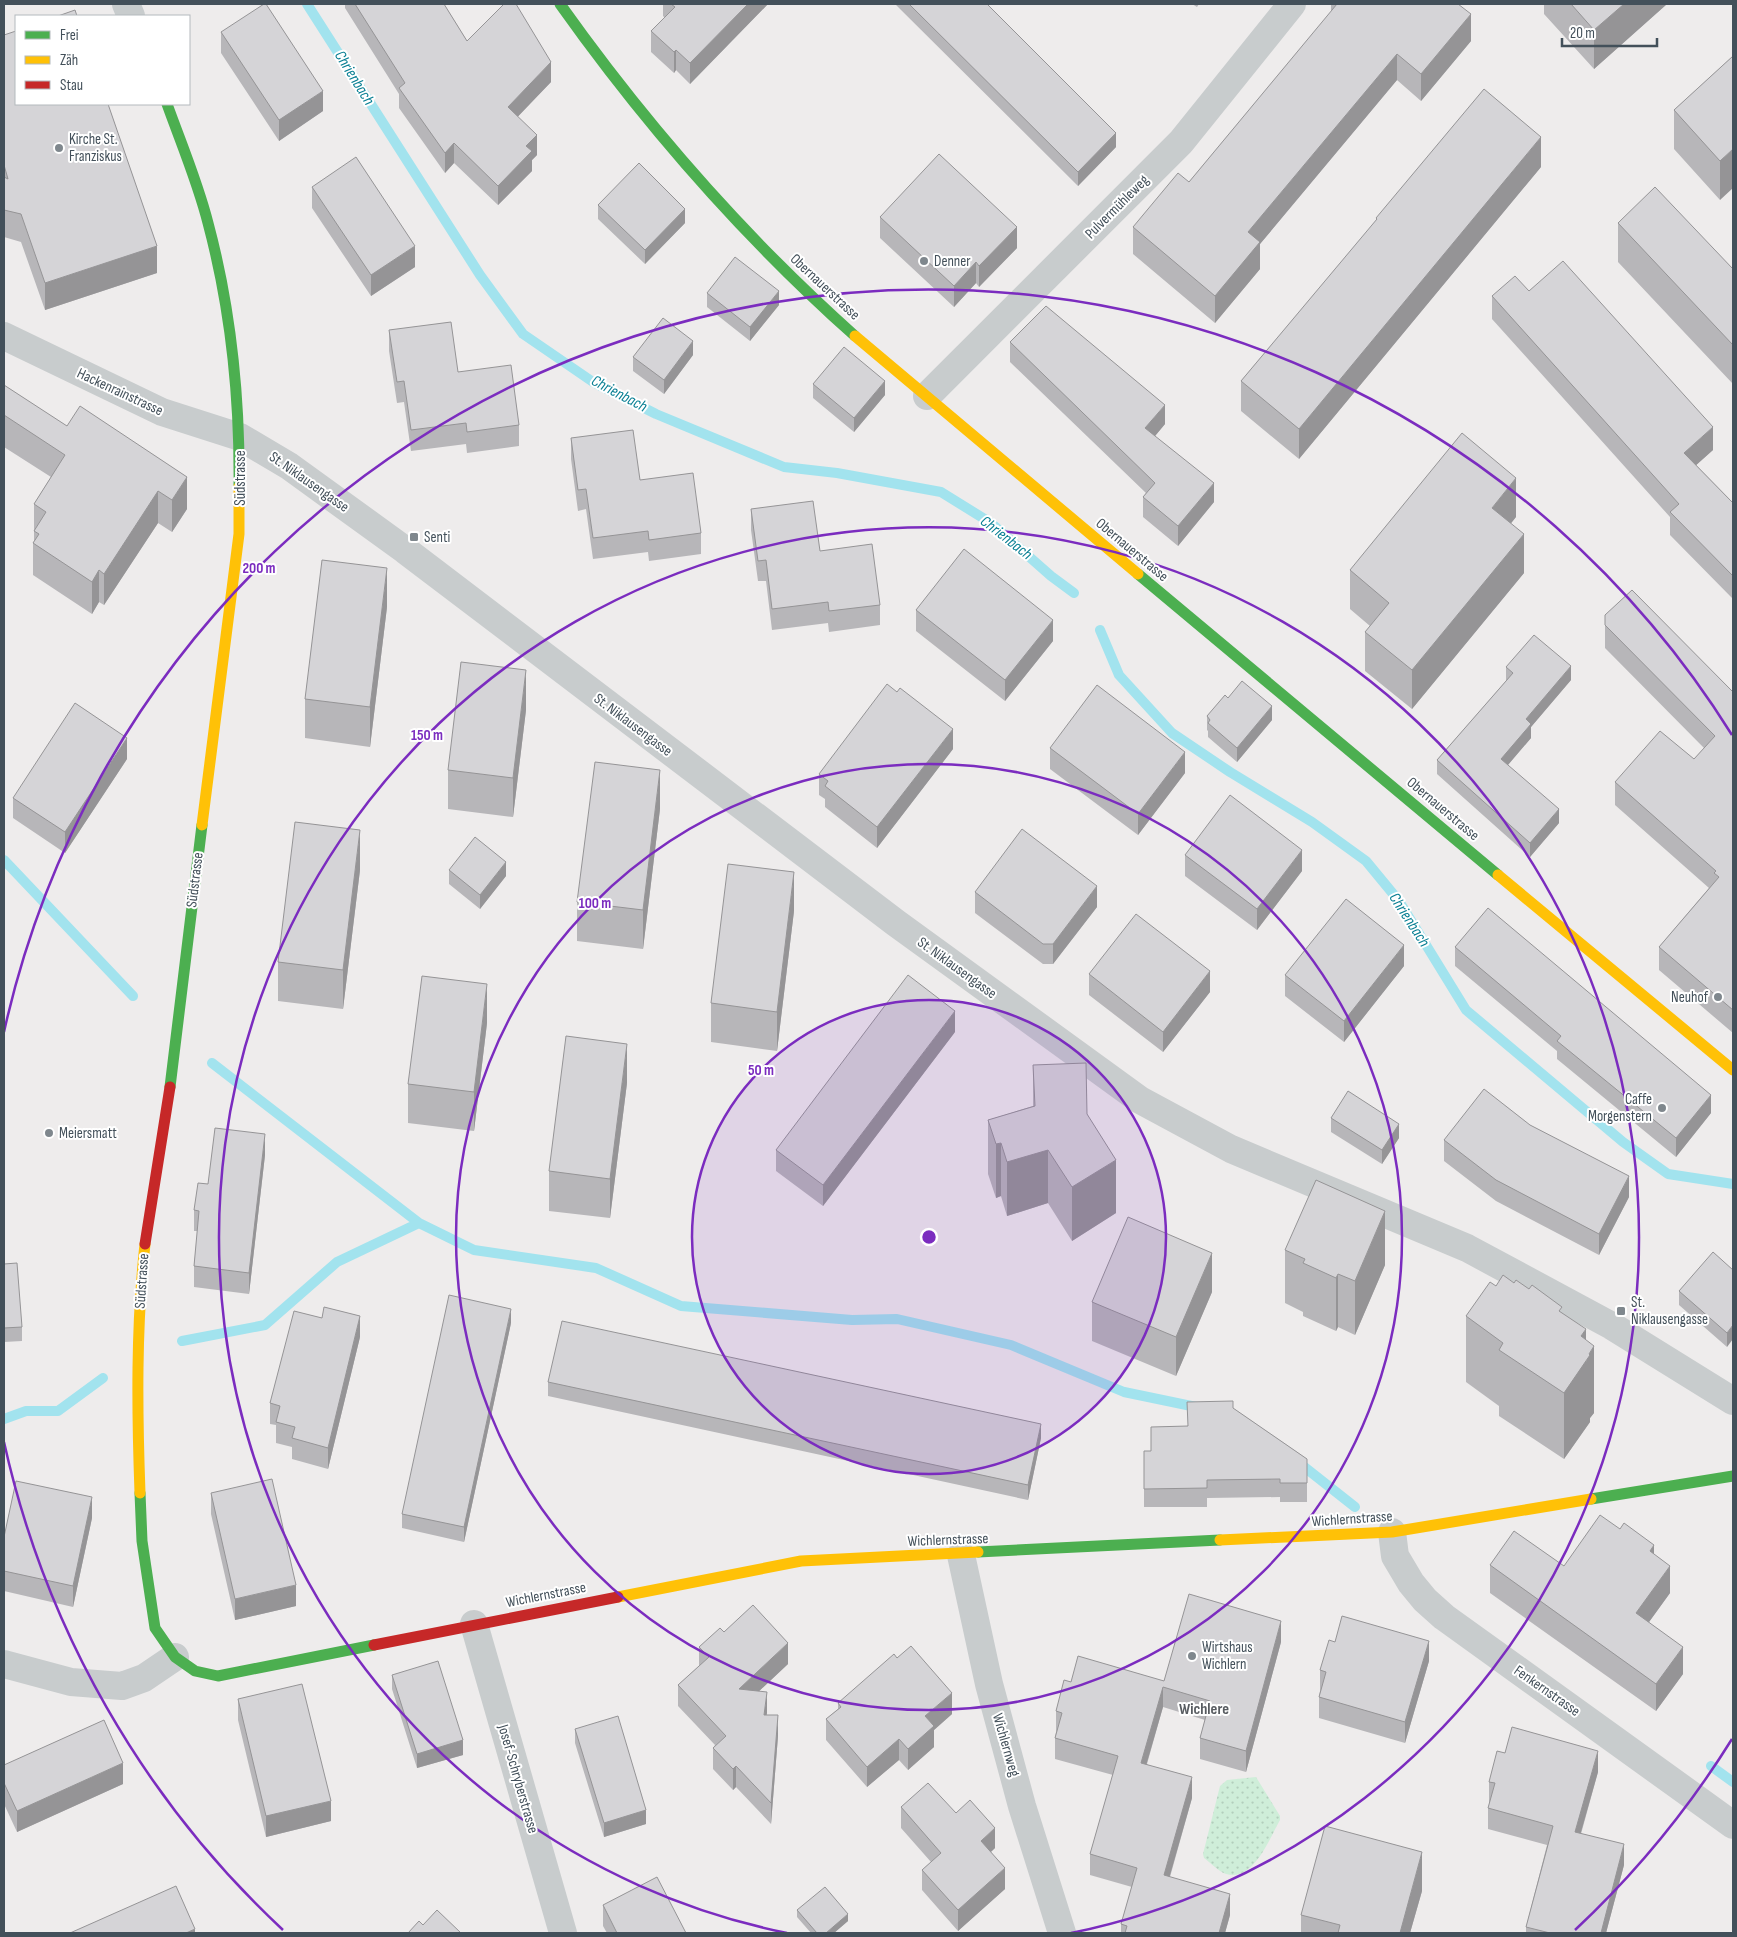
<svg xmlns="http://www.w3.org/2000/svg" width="1737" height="1937" viewBox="0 0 1737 1937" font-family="'Sofia Sans Condensed',sans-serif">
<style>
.park{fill:url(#park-dots)}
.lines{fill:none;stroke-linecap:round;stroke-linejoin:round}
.stream{stroke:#a2e3ee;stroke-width:10}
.street{stroke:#c8cccd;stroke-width:28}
.fast{stroke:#4caf50;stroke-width:11}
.slow{stroke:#ffc107;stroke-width:11}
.jam{stroke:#c62828;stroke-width:11}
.wall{fill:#b7b6b9}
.shaded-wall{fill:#959496}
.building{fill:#d5d4d7;stroke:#959496}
.ring{fill:none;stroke:#7b2cbf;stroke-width:2.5}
.poi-dot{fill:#7f878d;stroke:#fff;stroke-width:2}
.labels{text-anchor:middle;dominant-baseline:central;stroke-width:4;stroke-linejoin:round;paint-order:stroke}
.poi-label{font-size:15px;fill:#43505a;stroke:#fff;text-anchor:start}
.street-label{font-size:15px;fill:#43505a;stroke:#fff}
.water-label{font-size:16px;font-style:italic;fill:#087f93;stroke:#fff}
.neighbourhood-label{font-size:16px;font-weight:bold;fill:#585c61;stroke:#fff}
.centre{fill:#7b2cbf;stroke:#fff;stroke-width:2.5}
.ring-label{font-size:15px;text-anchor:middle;font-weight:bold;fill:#7b2cbf;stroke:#fff;stroke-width:4;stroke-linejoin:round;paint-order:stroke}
</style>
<defs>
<pattern id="park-dots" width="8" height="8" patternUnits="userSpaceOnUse" patternTransform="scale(1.25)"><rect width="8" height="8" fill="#cfeed9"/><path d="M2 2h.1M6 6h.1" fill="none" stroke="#b3cebc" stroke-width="1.8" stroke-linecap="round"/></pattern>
</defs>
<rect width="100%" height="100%" fill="#eeecec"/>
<path class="park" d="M1256 1777 1280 1816V1820C1269 1839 1254 1882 1226 1874 1218 1871 1211 1863 1204 1858L1203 1854 1220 1786 1227 1780Z"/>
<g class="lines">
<path class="stream" d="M307 4 480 275 523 334 593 382 656 414 784 467 837 473 941 492 991 523 1051 576 1074 593
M1100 630 1119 675 1172 733 1230 772 1312 822 1366 861 1399 901 1466 1010 1623 1142 1668 1174 1733 1184
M4 860 133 996
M212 1063 419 1223 474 1250 596 1268 681 1306 852 1320 897 1319 1011 1345 1124 1392 1201 1408
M182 1341 265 1325 337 1262 419 1223
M4 1419 26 1411H58L103 1378
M1298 1462 1355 1507
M1711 1766 1733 1782"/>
<path class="street" d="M126 4 131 16
M4 336 162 412 240 437 289 466 405 550 896 923 1140 1100 1231 1149 1467 1248 1612 1326 1733 1401
M927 396 1181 142 1292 4
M1392 1532 1395 1556 1411 1583 1425 1600 1444 1617 1733 1825
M961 1555 989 1684 1022 1806 1062 1933
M474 1624 563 1933
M4 1664 71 1682 122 1686 144 1678 175 1657"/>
<path class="fast" d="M560 4C646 125 744 237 855 336
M167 104C181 143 198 183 208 223 231 309 240 398 239 487
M1138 574 1498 875
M170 1087 202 825
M140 1493 142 1541 155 1628 175 1657 195 1671 218 1676 374 1645
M1591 1499 1733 1476
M978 1552 1220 1540"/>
<path class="slow" d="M855 336 1138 574
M202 825 239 534V487
M1498 875 1733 1070
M140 1493C137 1410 136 1327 145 1244
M1220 1540 1392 1532 1591 1499
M618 1597 801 1561 978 1552"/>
<path class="jam" d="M145 1244 170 1087
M374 1645 618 1597"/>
</g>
<path class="wall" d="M345 4H444L467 41 551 82 517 117 537 155 532 160V171L498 205 454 163 445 173 399 108V94L345 8Z
M663 4H768L690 84 676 70 674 73 651 52V31L665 18 663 16Z
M895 4H987L1116 147 1078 186Z
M1192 4H1199L1197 7Z
M1331 4H1458L1471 41 1421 101 1397 80 1260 244V269L1215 323 1133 254V227L1189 182 1331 12Z
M1544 4H1667L1594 69 1544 14Z
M221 32 323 111 279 141 221 53Z
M4 35 157 273 45 310 21 242 4 237Z
M1733 56 1720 200 1674 149V110Z
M1541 167 1299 459 1241 411V381L1376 221V218Z
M312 187 415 267 371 296 312 208Z
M598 205 685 223 645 264 598 219Z
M880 217 1017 248 979 287 976 283 954 307 880 238Z
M1618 223 1733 269V384L1618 262Z
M1529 291 1713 450 1696 465 1733 503V599L1670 535V517L1492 319V296Z
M707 293 779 305 750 341 707 307Z
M389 330 458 372 519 425V446L467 453 466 444 411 451 404 402 397 403 389 351Z
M1010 342 1165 424 1155 436 1214 502 1178 546 1143 517V497L1146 493 1010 362Z
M693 355 664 394 633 371V357Z
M813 384 885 395 854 432 813 398Z
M4 385 187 509 172 532 158 523 104 605 99 602 92 614 33 575V543L34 541V504L51 477 4 447Z
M571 438 640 480 701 533V554L649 561 648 552 593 559 586 509 578 511 571 459Z
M751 509 820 551 880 605V625L829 632 828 623 772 630 766 581H758L751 530Z
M1516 517 1511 523 1524 573 1412 709 1365 671V632L1370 626 1350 609V570Z
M387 607 370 747 305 738V699Z
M916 610 1053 641 1005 701 916 631Z
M1605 615 1733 692V1033L1659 970V947L1709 888 1615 805V782L1694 759 1704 748 1605 648Z
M1506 667 1571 680 1531 727V738L1508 765 1559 823 1530 857 1437 774V760L1506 681Z
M1228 698 1272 720 1237 762 1208 737V731L1207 730V716Z
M526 710 513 817 448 809V770Z
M1050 748 1185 773 1138 835 1050 769Z
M953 749 877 848 825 807V799L819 795V774Z
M127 759 65 853 13 818V798Z
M660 809 643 949 577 941V902Z
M1185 855 1302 871 1257 930 1185 876Z
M360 870 343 1009 278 1001V962Z
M449 870 506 876 480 909 449 884Z
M975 892 1097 907 1053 964H1043L975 913Z
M794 911 777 1051 711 1042V1003Z
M1455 947 1711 1113 1676 1157 1557 1059V1051L1455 966Z
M1404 966 1344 1042 1285 996V975Z
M1089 974 1210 992 1163 1052 1089 995Z
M487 1023 474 1131 408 1123V1084Z
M955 1032 823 1206 776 1171V1150Z
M1033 1065 1087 1114 1116 1213 1072 1241 1048 1203 1007 1216 1001 1196 996 1198 988 1174V1120L1033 1106Z
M627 1083 610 1218 549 1211V1171Z
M1331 1118 1399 1138 1382 1164 1331 1132Z
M1530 1125 1629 1197 1599 1255 1496 1201 1444 1161V1140Z
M265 1155 249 1294 194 1287V1266L198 1231H194V1210L208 1184Z
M1285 1250 1385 1265 1355 1335 1338 1327 1336 1331 1303 1316V1312L1285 1303Z
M4 1264 22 1327V1341L4 1342Z
M1733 1270 1727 1347 1679 1305V1291Z
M1514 1283 1562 1313 1586 1340 1594 1413 1590 1418V1422L1564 1459 1499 1416V1406L1466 1382V1316L1496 1286Z
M1212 1292 1176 1376 1092 1341V1302Z
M511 1323 464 1542 402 1528V1514Z
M360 1337 328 1469 292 1459V1447L276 1443V1425L270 1424V1403Z
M548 1382 1041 1438 1028 1500 548 1396Z
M1233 1408 1307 1459V1502H1280V1497L1207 1498V1507H1144V1451H1151L1187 1426Z
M211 1493 296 1606 235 1620 211 1514Z
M92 1518 73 1607 4 1591V1537Z
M1654 1554 1670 1593 1649 1622 1683 1674 1656 1711 1490 1593V1565L1564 1566Z
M724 1632 788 1664 759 1691 766 1715 778 1736 771 1824 736 1787 733 1790 713 1769V1748L715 1745 678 1706V1685L699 1666V1647Z
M1281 1642 1246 1772 1200 1759V1738L1205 1720 1163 1707 1147 1764 1192 1798 1170 1877 1230 1915 1225 1933H1121V1924L1132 1887 1090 1875V1854L1113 1775 1055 1759V1738L1056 1732V1711L1071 1682 1164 1681Z
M1335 1642 1429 1661 1405 1743 1319 1718V1697L1320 1691V1670Z
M392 1675 463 1755 417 1768 392 1689Z
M238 1699 331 1821 266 1837 238 1720Z
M838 1703 952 1714 934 1730V1747L908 1770 899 1760 867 1787 826 1740V1719L838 1709Z
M575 1729 646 1824 604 1837 575 1743Z
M4 1765 123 1784 17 1832 4 1804Z
M1598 1772 1581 1834 1624 1865 1606 1933H1526V1927L1547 1845 1488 1829V1808L1490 1803H1489V1782Z
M901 1807 956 1813 995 1848 991 1852 1005 1889 958 1931 922 1890V1870L931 1862 901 1828Z
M1422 1891 1410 1933H1301V1915Z
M603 1905 686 1933H607L603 1926Z
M797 1910 848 1921 834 1933H811L797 1917Z"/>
<path class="shaded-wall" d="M748 4H768L690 84V63Z
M1624 4H1667L1594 69V30Z
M1471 14V41L1421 101V74Z
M676 50V70L674 73V52Z
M1397 54V80L1260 244V269L1215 323V296L1248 232Z
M551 62V82L508 127V107Z
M323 91V111L279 141V120Z
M1116 133V147L1078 186V172Z
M537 135V155L532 160V171L498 205V186L526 146Z
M1541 137V167L1299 459V429Z
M454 143V163L445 173V153Z
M1733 149V188L1720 200V161Z
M685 209V223L645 264V250Z
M1017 227V248L979 287V266Z
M157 246V273L45 310V283Z
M415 246V267L371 296V275Z
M976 262V283L954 307V286Z
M779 291V305L750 341V327Z
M693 341V355L664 394V380Z
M885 381V395L854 432V418Z
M1165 405V424L1145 448V428Z
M1713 427V450L1684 476V453Z
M187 477V509L172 532V500Z
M1516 478V517L1492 547V508Z
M1214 483V502L1178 546V526Z
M158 491V523L104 605V574Z
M1524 534V573L1412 709V670Z
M387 568V607L370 747V707Z
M99 570V602L92 614V582Z
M1053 620V641L1005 701V680Z
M1571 666V680L1531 727V738L1501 773V759L1526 719Z
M526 670V710L513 817V778Z
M1272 706V720L1237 762V748Z
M953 729V749L877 848V827Z
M127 738V759L65 853V832Z
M1185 752V773L1138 835V814Z
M660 770V809L643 949V910Z
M1559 809V823L1530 857V843Z
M360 830V870L343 1009V970Z
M1302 850V871L1257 930V909Z
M506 862V876L480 909V895Z
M794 872V911L777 1051V1012Z
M1097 886V907L1053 964V944Z
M1404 945V966L1344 1042V1021Z
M1210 971V992L1163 1052V1032Z
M487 984V1023L474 1131V1092Z
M955 1011V1032L823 1206V1185Z
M627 1044V1083L610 1218V1179Z
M1711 1095V1113L1676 1157V1138Z
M1399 1124V1138L1382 1164V1150Z
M265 1134V1155L249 1294V1273Z
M1001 1143V1196L996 1198V1144Z
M1048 1150V1203L1007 1216V1162Z
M1116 1160V1213L1072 1241V1187Z
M1629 1176V1197L1599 1255V1234Z
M1385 1211V1265L1355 1335V1281Z
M1212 1253V1292L1176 1376V1337Z
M1338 1274V1327L1336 1331V1278Z
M511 1309V1323L464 1542V1527Z
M360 1316V1337L328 1469V1448Z
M1733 1325V1339L1727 1347V1333Z
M1586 1329V1362L1589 1354 1594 1346V1413L1590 1418V1422L1564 1459V1393L1581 1336Z
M1041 1424V1438L1028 1500V1485Z
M92 1497V1518L73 1607V1586Z
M1654 1545V1572L1650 1551Z
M1670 1566V1593L1636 1640V1613Z
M296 1585V1606L235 1620V1599Z
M1281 1621V1642L1246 1772V1751Z
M1429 1641V1661L1405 1743V1722Z
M788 1643V1664L739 1710V1689Z
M1683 1647V1674L1656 1711V1684Z
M1163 1687V1707L1141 1783V1763Z
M767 1692V1713L764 1735V1715Z
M952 1693V1714L934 1730V1747L908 1770V1749L925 1716Z
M778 1715V1736L771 1824V1803Z
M899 1739V1760L867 1787V1767Z
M463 1740V1755L417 1768V1754Z
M1598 1751V1772L1575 1853V1832Z
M123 1763V1784L17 1832V1811Z
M736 1766V1787L733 1790V1769Z
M1192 1777V1798L1164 1896V1875Z
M331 1801V1821L266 1837V1816Z
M646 1810V1824L604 1837V1823Z
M995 1828V1848L981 1861V1841Z
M1624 1844V1865L1606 1933H1601Z
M1422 1852V1891L1410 1933H1400Z
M1005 1868V1889L958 1931V1910Z
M1230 1894V1915L1225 1933H1219Z
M848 1914V1921L834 1933H826Z
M195 1929V1933H186Z"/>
<path class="building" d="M264 4H266L323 91 279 120 221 32Z
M355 4H444L467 41 504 4H516L551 62 508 107 537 135 526 146 532 151 498 186 454 143 445 153 399 88 405 83Z
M671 4H748L690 63 676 50 674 52 651 31 675 7Z
M909 4H987L1116 133 1078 172Z
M1337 4H1458L1471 14 1421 74 1397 54 1248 232 1260 242 1215 296 1133 227 1178 173 1189 182Z
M1571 4H1624L1594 30Z
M75 10 77 16H58Z
M16 31V104H108L157 246 45 283 21 214 4 210V177L8 179 4 165V35Z
M1733 56V149L1720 161 1674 110Z
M1484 89 1541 137 1299 429 1241 381 1377 219 1376 218Z
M939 154 1017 227 979 266 976 262 954 286 880 217Z
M356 157 415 246 371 275 312 187Z
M639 163 685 209 645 250 598 205Z
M1655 187 1733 269V345L1618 223Z
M735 257 779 291 750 327 707 293Z
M1563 261 1713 427 1684 453 1733 503V576L1670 512 1679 504 1492 296 1515 276 1529 291Z
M1046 306 1165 405 1145 428 1214 483 1178 526 1143 497 1155 483 1010 342Z
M663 318 693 341 664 380 633 357Z
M451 322 458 372 511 365 519 425 467 432 466 423 411 430 404 381 397 382 389 330Z
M844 347 885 381 854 418 813 384Z
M4 385 67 426 80 406 187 477 172 500 158 491 104 574 99 570 92 582 33 543 39 534 34 531 46 512 34 504 65 455 4 415Z
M633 430 640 480 693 473 701 533 649 540 648 531 593 538 586 489 578 490 571 438Z
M1462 433 1516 478 1492 508 1524 534 1412 670 1365 632 1389 603 1350 570Z
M813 501 820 551 872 544 880 605 829 611 828 602 772 609 766 560 758 561 751 509Z
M964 549 1053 620 1005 680 916 610Z
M322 560 387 568 370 707 305 699Z
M1632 590 1733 692V1010L1659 947 1719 877 1714 873 1716 871 1615 782 1660 731 1694 759 1715 736 1605 625V615Z
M1534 635 1571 666 1526 719 1531 724 1501 759 1559 809 1530 843 1437 760 1513 673 1506 667Z
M461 662 526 670 513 778 448 770Z
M1242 681 1272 706 1237 748 1208 723 1210 720 1207 716 1225 695 1228 698Z
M887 684 897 692 900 688 953 729 877 827 825 786 828 781 819 774Z
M1097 685 1185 752 1138 814 1050 748Z
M75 703 127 738 65 832 13 798Z
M595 762 660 770 643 910 577 902Z
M1230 795 1302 850 1257 909 1185 855Z
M295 822 360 830 343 970 278 962Z
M1022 829 1097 886 1053 944H1043L975 892Z
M475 837 506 862 480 895 449 870Z
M728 864 794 872 777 1012 711 1003Z
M1346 899 1404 945 1344 1021 1285 975Z
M1488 908 1711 1095 1676 1138 1557 1041 1561 1036 1455 947Z
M1136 914 1210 971 1163 1032 1089 974Z
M908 975 955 1011 823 1185 776 1150Z
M422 976 487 984 474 1092 408 1084Z
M566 1036 627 1044 610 1179 549 1171Z
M1086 1063 1087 1114 1116 1160 1072 1187 1048 1150 1007 1162 1001 1143 996 1144 988 1120 1035 1106 1033 1065Z
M1484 1089 1530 1125 1629 1176 1599 1234 1496 1180 1444 1140Z
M1348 1091 1399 1124 1382 1150 1331 1118Z
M215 1128 265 1134 249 1273 194 1266 199 1211 194 1210 198 1183 208 1184Z
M1316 1180 1385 1211 1355 1281 1338 1274 1336 1278 1303 1263 1305 1259 1285 1250Z
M1128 1217 1212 1253 1176 1337 1092 1302Z
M1713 1252 1733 1270V1325L1727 1333 1679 1291Z
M17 1263 22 1327 4 1328V1264Z
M1503 1275 1514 1283 1516 1280 1529 1289 1532 1285 1562 1307 1559 1311 1586 1329 1581 1336 1594 1346 1589 1354 1590 1355 1564 1393 1499 1350 1503 1343 1466 1316 1490 1282 1496 1286Z
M449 1295 511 1309 464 1527 402 1514Z
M324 1307 360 1316 328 1448 292 1438 295 1427 276 1422 280 1406 270 1403 294 1311 322 1318Z
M562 1321 1041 1424 1028 1485 548 1382Z
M1233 1401V1408L1307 1459V1483H1280V1479L1207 1480V1488L1144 1489V1451H1151V1427L1188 1426 1187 1402Z
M272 1479 296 1585 235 1599 211 1493Z
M16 1481 92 1497 73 1586 4 1571V1537Z
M1600 1515 1620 1529 1624 1523 1654 1545 1650 1551 1670 1566 1636 1613 1683 1647 1656 1684 1490 1565 1514 1531 1564 1566Z
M1189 1594 1281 1621 1246 1751 1200 1738 1210 1701 1163 1687 1141 1763 1192 1777 1164 1875 1230 1894 1219 1933H1125L1127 1926 1121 1924 1137 1868 1090 1854 1118 1756 1055 1738 1062 1713 1056 1711 1064 1680 1071 1682 1078 1656 1164 1681Z
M753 1605 788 1643 739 1689 767 1692 764 1715H778L771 1803 736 1766 733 1769 713 1748 726 1736 678 1685 709 1657 699 1647 720 1628 724 1632Z
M1342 1616 1429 1641 1405 1722 1319 1697 1326 1672 1320 1670 1329 1640 1335 1642Z
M911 1646 952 1693 925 1716 934 1726 908 1749 899 1739 867 1767 826 1719 841 1707 838 1703 894 1654 897 1658Z
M438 1661 463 1740 417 1754 392 1675Z
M302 1684 331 1801 266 1816 238 1699Z
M618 1716 646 1810 604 1823 575 1729Z
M104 1720 123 1763 17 1811 4 1783V1765Z
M1512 1727 1598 1751 1575 1832 1624 1844 1601 1933H1550L1526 1927 1553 1826 1488 1808 1495 1783 1489 1782 1497 1751 1505 1753Z
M928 1783 956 1813 970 1800 995 1828 981 1841 1005 1868 958 1910 922 1870 941 1853 901 1807Z
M1325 1826 1422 1852 1400 1933H1338L1340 1925 1301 1915Z
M657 1877 686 1933H617L603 1905Z
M176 1886 195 1929 186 1933H70Z
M825 1887 848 1914 826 1933H817L797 1910Z
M437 1910 461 1933H408L419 1921 423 1925Z"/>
<circle cx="929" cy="1237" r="237" fill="#7b2cbf" fill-opacity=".12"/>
<g class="ring">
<circle cx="929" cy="1237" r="237"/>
<circle cx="929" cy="1237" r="473"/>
<path d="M787 1933A710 710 0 1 1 1071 1933"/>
<path d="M1732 1739A947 947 0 0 1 1575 1930M283 1930A947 947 0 0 1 4 1442M4 1032A947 947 0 0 1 1732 735"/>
</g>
<g class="poi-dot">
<circle cx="59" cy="148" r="5"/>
<circle cx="924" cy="261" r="5"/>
<rect x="409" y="532" width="10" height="10" rx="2.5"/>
<circle cx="1718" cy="997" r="5"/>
<circle cx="1662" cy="1108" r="5"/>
<circle cx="49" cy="1133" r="5"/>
<rect x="1616" y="1306" width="10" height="10" rx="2.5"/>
<circle cx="1192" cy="1656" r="5"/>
</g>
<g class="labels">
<g class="poi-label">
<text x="69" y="139">Kirche St.<tspan x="69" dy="17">Franziskus</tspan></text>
<text x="934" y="261">Denner</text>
<text x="424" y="537">Senti</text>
<text x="1708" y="997" text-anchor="end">Neuhof</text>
<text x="1652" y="1099" text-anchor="end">Caffe<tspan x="1652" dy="17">Morgenstern</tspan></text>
<text x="59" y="1133">Meiersmatt</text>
<text x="1631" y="1302">St.<tspan x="1631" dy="17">Niklausengasse</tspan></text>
<text x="1202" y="1647">Wirtshaus<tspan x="1202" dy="17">Wichlern</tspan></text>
</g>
<g class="street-label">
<text transform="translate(1117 207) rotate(-45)">Pulvermühleweg</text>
<text transform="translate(825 287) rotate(43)">Obernauerstrasse</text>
<text transform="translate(120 392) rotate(25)">Hackenrainstrasse</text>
<text transform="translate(240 478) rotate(-90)">Südstrasse</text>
<text transform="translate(309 482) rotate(35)">St. Niklausengasse</text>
<text transform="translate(1132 550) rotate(40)">Obernauerstrasse</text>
<text transform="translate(633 725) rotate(37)">St. Niklausengasse</text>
<text transform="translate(1443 809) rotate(40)">Obernauerstrasse</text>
<text transform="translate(195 880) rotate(-83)">Südstrasse</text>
<text transform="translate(957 968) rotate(36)">St. Niklausengasse</text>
<text transform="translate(142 1281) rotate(-86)">Südstrasse</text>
<text transform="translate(1352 1519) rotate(-4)">Wichlernstrasse</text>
<text transform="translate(948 1540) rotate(-2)">Wichlernstrasse</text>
<text transform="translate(546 1595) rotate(-11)">Wichlernstrasse</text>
<text transform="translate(1547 1691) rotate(35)">Fenkernstrasse</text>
<text transform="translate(1006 1745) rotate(74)">Wichlernweg</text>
<text transform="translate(518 1779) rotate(74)">Josef-Schryberstrasse</text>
</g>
<g class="water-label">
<text transform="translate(354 78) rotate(58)">Chrienbach</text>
<text transform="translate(619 394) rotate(28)">Chrienbach</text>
<text transform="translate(1006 538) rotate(38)">Chrienbach</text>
<text transform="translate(1409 920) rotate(57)">Chrienbach</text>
</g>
<g class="neighbourhood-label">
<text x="1204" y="1709">Wichlere</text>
</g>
</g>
<circle cx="929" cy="1237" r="8" class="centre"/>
<g class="ring-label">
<text x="259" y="573">200 m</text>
<text x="427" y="740">150 m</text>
<text x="595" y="908">100 m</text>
<text x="761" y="1075">50 m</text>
</g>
<rect width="1737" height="1937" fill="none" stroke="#43505a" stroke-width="10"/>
<rect x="15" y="15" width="175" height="90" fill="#ffffff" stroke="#b4b9bd"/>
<rect x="25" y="31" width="25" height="8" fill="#4caf50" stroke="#b4b9bd"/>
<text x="60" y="40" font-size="15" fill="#43505a">Frei</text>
<rect x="25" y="56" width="25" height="8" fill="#ffc107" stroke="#b4b9bd"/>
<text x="60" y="65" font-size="15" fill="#43505a">Zäh</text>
<rect x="25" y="81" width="25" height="8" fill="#c62828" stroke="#b4b9bd"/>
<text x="60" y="90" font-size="15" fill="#43505a">Stau</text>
<path d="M1562 38v8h95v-8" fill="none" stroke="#43505a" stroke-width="2.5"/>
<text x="1570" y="38" font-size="15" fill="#43505a" stroke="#ffffff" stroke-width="4" paint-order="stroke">20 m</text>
</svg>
